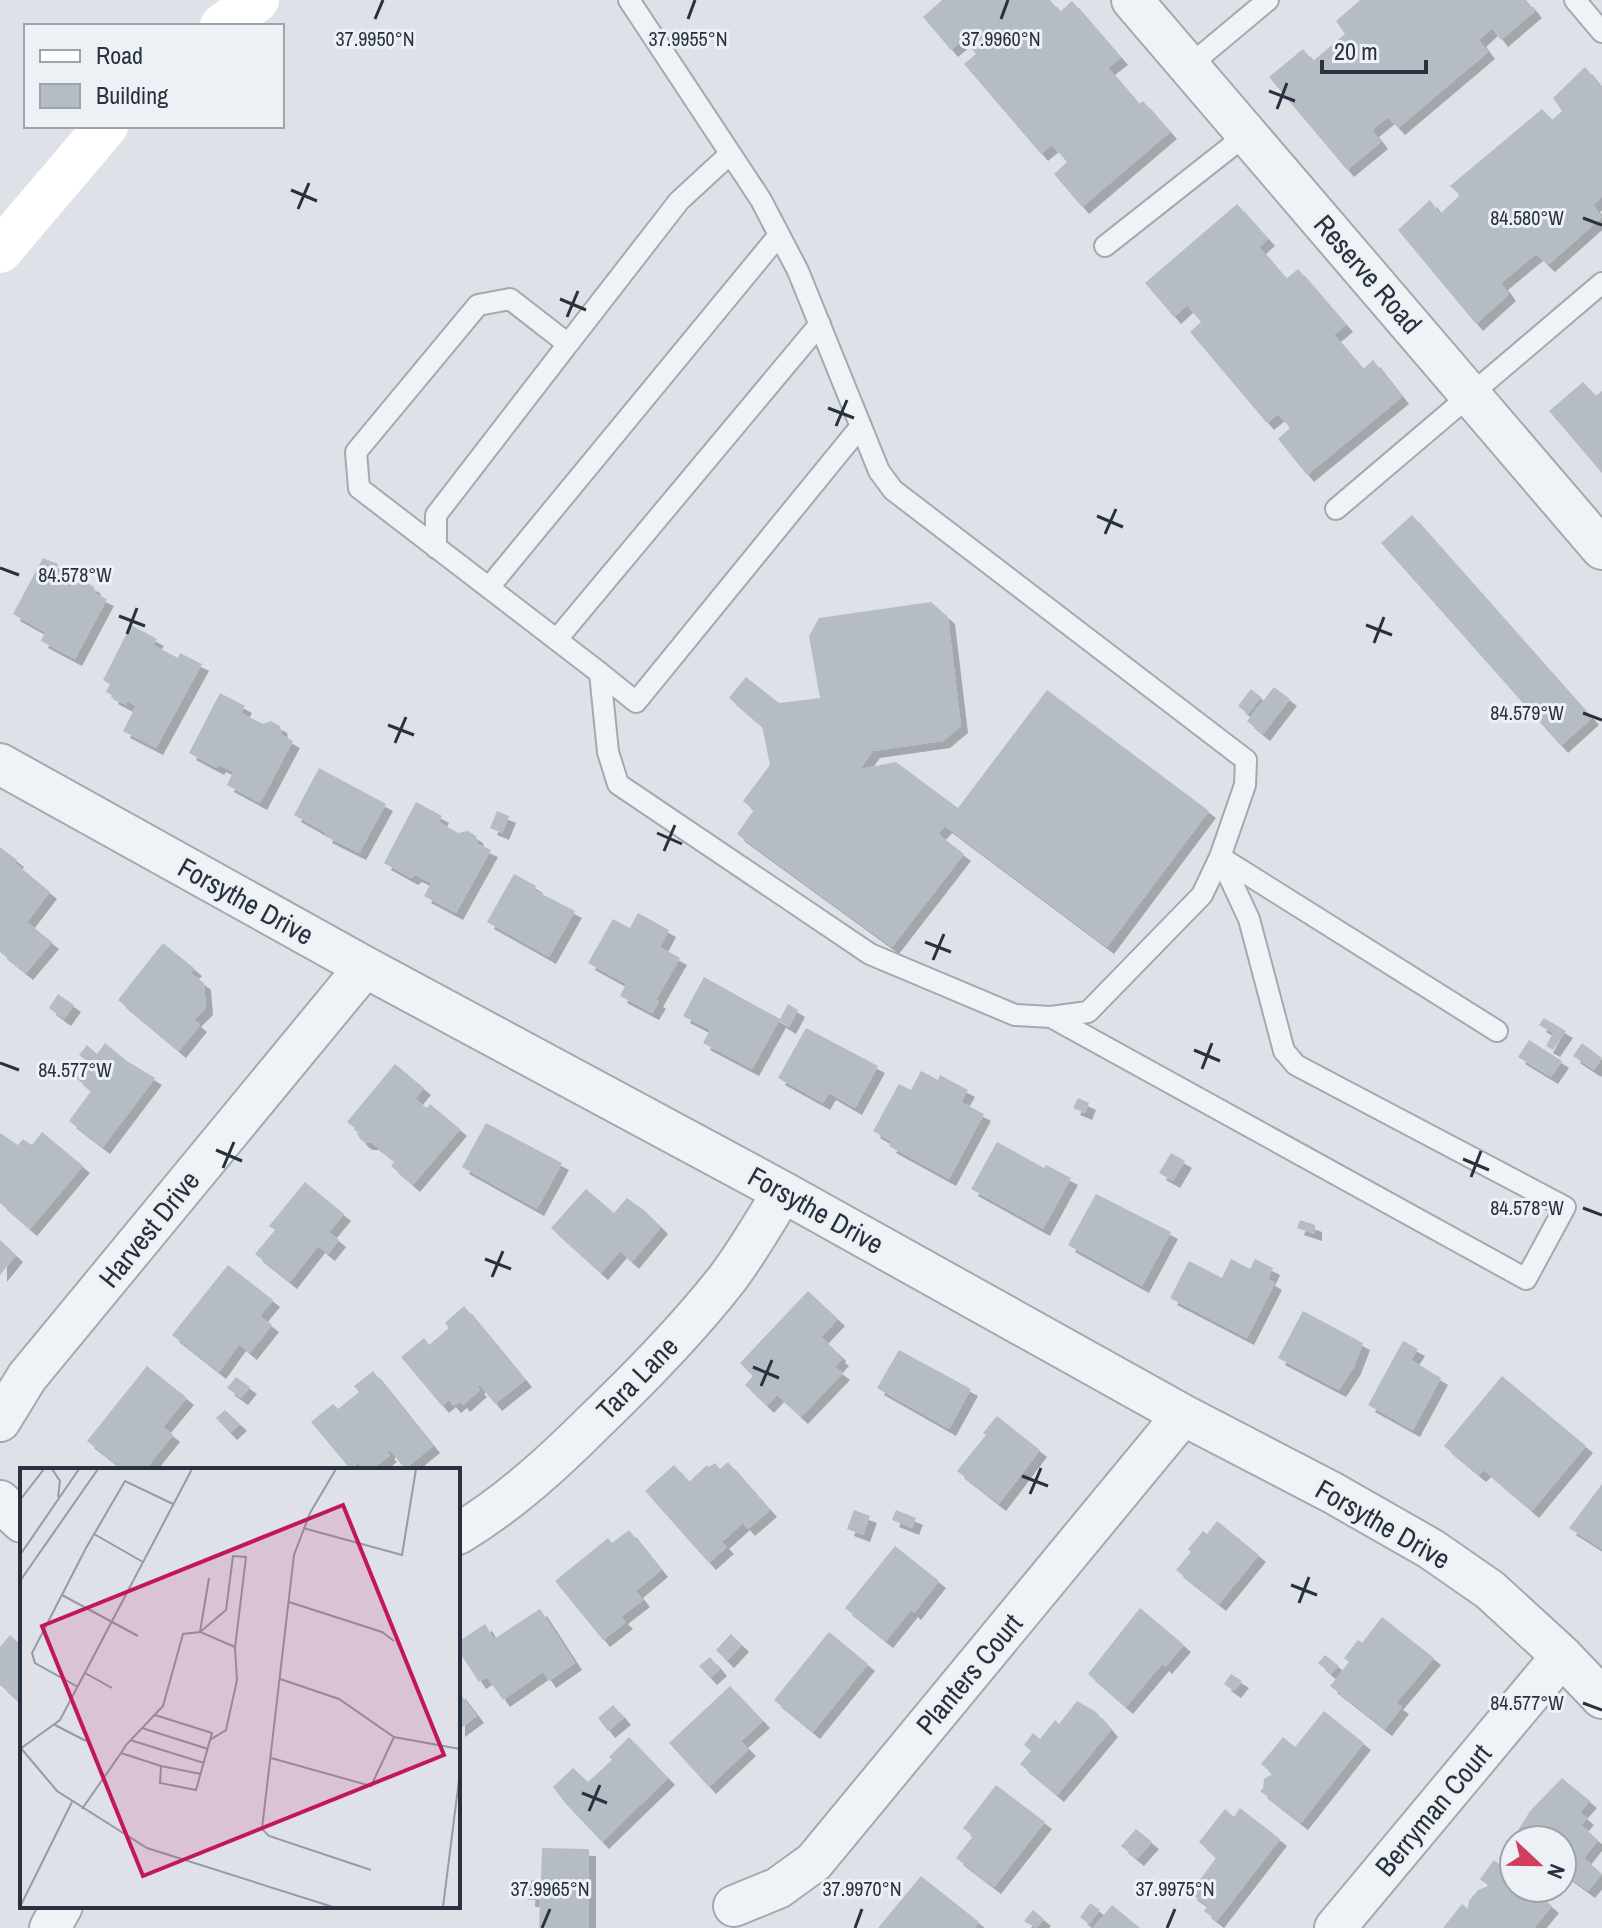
<svg xmlns="http://www.w3.org/2000/svg" width="1602" height="1928" viewBox="0 0 1602 1928" font-family="'Archivo Narrow',sans-serif">
<style>
.building{fill:#b5bcc4;filter:url(#shadow)}
.lines{fill:none;stroke-linecap:round;stroke-linejoin:round}
.lane-casing{stroke:#a3a9b2;stroke-width:24}
.street-casing{stroke:#a3a9b2;stroke-width:44}
.lane{stroke:#f0f3f6;stroke-width:20}
.street{stroke:#f0f3f6;stroke-width:40}
.secondary{stroke:#fff;stroke-width:44}
.ticks{fill:none;stroke:#27313f;stroke-width:3}
.labels{text-anchor:middle;dominant-baseline:central;stroke-width:6;stroke-linejoin:round;paint-order:stroke}
.street-label{font-size:28px;fill:#27313f;stroke:#edf1f5}
.inset-road{fill:none;stroke:#959ba4;stroke-width:2}
.view{fill:#c2185b;fill-opacity:0.15;stroke:#c2185b;stroke-width:4}
.inset-edge{fill:none;stroke:#27313f;stroke-width:4}
.ticks-label{font-size:20px;text-anchor:middle;fill:#27313f;stroke:#edf1f5;stroke-width:6;stroke-linejoin:round;paint-order:stroke}
</style>
<defs>
<filter id="shadow"><feDropShadow dx="7" dy="7" stdDeviation="0" flood-color="#0004"/></filter>
</defs>
<rect width="100%" height="100%" fill="#dee2e8"/>
<path class="building" d="M942 0H1050L1060 12 1072 1 1121 58 1108 68 1139 104 1143 101 1170 132 1082 207 1054 174 1067 162 1052 145 1041 154 964 64 976 54 964 39 951 50 923 17Z
M1360 0H1526L1535 11 1501 40 1492 28 1479 40 1488 52 1398 128 1388 117 1372 130 1381 142 1347 170 1269 77 1303 49 1313 61 1345 34 1336 21Z
M1585 67 1602 88V197L1593 205 1602 217 1548 265 1536 254 1501 283 1509 294 1476 324 1398 230 1430 200 1440 214 1460 195 1450 186 1542 109 1552 120 1562 111 1553 98Z
M1237 204 1268 239 1259 247 1286 279 1298 269 1346 325 1334 335 1363 369 1373 360 1402 397 1307 475 1278 439 1290 428 1278 414 1267 423 1190 332 1201 322 1187 305 1174 317 1145 283Z
M1583 382 1596 396 1602 391V473L1549 411Z
M1412 515 1592 718 1561 746 1381 543Z
M43 558 58 564 55 570 78 583 83 581 93 586 96 594 107 599 75 659 41 641 45 632 13 614Z
M931 602 948 617 961 726 943 741 873 751 860 769 896 762 958 808 1047 690 1209 811 1107 947 945 826 938 834 964 854 892 947 737 834 754 810 743 801 770 765 762 726 729 698 746 677 779 703 820 698 809 636 819 618Z
M131 625 157 639 153 645 178 658 180 653 202 664 156 748 123 731 136 706 127 701 126 705 111 697 112 695 106 692 110 684 103 680Z
M1274 687 1290 699 1263 734 1247 721Z
M1251 689 1261 697 1248 714 1238 706Z
M220 693 245 706 241 713 263 724 271 721 280 726 282 735 293 741 260 803 227 785 233 772 219 765 217 768 189 753Z
M319 768 386 804 359 853 325 836 326 833 294 815Z
M416 802 442 816 439 822 458 833 468 831 476 836 478 844 491 850 456 913 424 896 431 883 415 875 411 878 384 863Z
M497 811 509 816 502 833 490 828Z
M0 847 17 860 15 863 50 892 27 922 52 942 26 973 0 952Z
M514 874 536 886 534 890 575 911 549 957 487 922Z
M638 913 669 930 660 947 680 958 656 1000 659 1002 652 1013 620 996 626 984 588 963 613 919 630 928Z
M163 943 195 969 191 973 204 983 206 1008 194 1020 200 1025 179 1051 118 1000Z
M704 977 780 1019 752 1069 703 1043 710 1030 683 1016Z
M58 994 74 1005 64 1019 49 1008Z
M788 1004 798 1010 789 1027 779 1021Z
M1544 1018 1566 1031 1553 1050 1546 1046 1553 1033 1539 1025Z
M806 1028 878 1066 855 1108 829 1093 823 1103 778 1078Z
M1529 1040 1562 1061 1551 1077 1518 1057Z
M105 1043 127 1061 155 1078 103 1147 69 1121 91 1091 76 1078 88 1062 79 1055 87 1045 97 1054Z
M1582 1043 1602 1058 1594 1070 1573 1056Z
M395 1064 424 1088 415 1099 427 1108 430 1104 460 1129 413 1185 391 1166 395 1161 372 1143H366L361 1140 357 1134 359 1131 347 1122Z
M921 1071 938 1080 940 1075 968 1090 961 1102 984 1114 949 1179 889 1146 892 1142 873 1131 899 1084 911 1090Z
M1078 1098 1089 1103 1085 1113 1073 1108Z
M486 1123 562 1163 537 1209 462 1167Z
M42 1132 83 1166 30 1229 0 1203V1133L18 1145 23 1139 32 1145Z
M997 1142 1044 1168 1046 1165 1071 1178 1043 1229 971 1189Z
M1171 1153 1185 1161 1173 1181 1159 1173Z
M305 1182 344 1214 329 1232 339 1240 328 1254 318 1246 290 1282 255 1254 275 1230 269 1226Z
M586 1189 614 1213 627 1198 645 1211 661 1227 632 1262 620 1251 601 1273 551 1228Z
M1096 1194 1171 1232 1142 1286 1068 1245Z
M1300 1220 1315 1225V1234L1297 1228Z
M0 1240 16 1255 0 1275Z
M1231 1259 1250 1269 1255 1259 1273 1268 1268 1279 1275 1283 1247 1338 1170 1298 1189 1261 1222 1278Z
M228 1265 273 1300 260 1316 272 1325 250 1353 239 1344 219 1372 172 1335Z
M808 1291 838 1319 821 1337 839 1354 838 1356 842 1359 835 1367 843 1373 801 1417 777 1395 767 1406 745 1385 753 1376 740 1363Z
M464 1306 525 1380 495 1404 480 1385 477 1387 480 1390 463 1405 460 1401 454 1406 449 1400 442 1406 401 1357 424 1338 429 1345 449 1328 445 1323Z
M1303 1311 1363 1343 1354 1367 1339 1390 1278 1358Z
M1403 1341 1418 1349 1411 1360 1441 1378 1413 1430 1368 1405Z
M899 1350 971 1389 949 1429 877 1388Z
M147 1366 187 1398 163 1427 173 1435 145 1470H124L87 1441Z
M373 1371 433 1446 405 1469 390 1450 387 1452 390 1455 373 1469 370 1466 364 1470 358 1463 351 1470 311 1422 333 1404 338 1409 359 1392 354 1386Z
M1502 1376 1586 1446 1532 1511 1484 1470 1479 1475 1444 1446Z
M236 1377 250 1387 241 1398 227 1388Z
M225 1410 240 1424 230 1433 216 1418Z
M997 1416 1040 1450 999 1504 957 1471 986 1435 983 1433Z
M728 1462 770 1510 748 1529 743 1523 722 1542 727 1547 709 1563 645 1491 674 1465 689 1482 707 1465 709 1467 715 1463 720 1469Z
M1602 1484V1549L1569 1528Z
M854 1510 870 1516 863 1535 847 1529Z
M896 1510 916 1518 912 1528 892 1520Z
M1217 1521 1259 1555 1219 1604 1176 1570 1191 1552 1188 1549 1203 1531 1207 1534Z
M629 1530 661 1570 636 1591 643 1600 621 1617 626 1622 603 1640 555 1581 608 1538 612 1543Z
M895 1546 939 1581 914 1613 911 1610 886 1641 845 1608Z
M1140 1608 1184 1645 1165 1667 1162 1664 1126 1707 1088 1674Z
M540 1609 575 1663 549 1681 543 1672 503 1700 487 1677 479 1682 458 1650V1642L485 1624 494 1639Z
M1382 1617 1434 1658 1396 1703 1402 1707 1385 1729 1330 1686 1349 1662 1344 1658 1358 1640 1362 1643Z
M829 1632 868 1664 813 1732 774 1700Z
M731 1634 742 1645 727 1661 716 1650Z
M10 1635 22 1646V1704L0 1685V1647Z
M1325 1655 1339 1666 1331 1674 1318 1663Z
M710 1657 720 1669 710 1678 699 1666Z
M1231 1674 1242 1681 1234 1691 1224 1684Z
M730 1686 763 1721 741 1741 749 1749 709 1787 669 1743Z
M458 1691 477 1716 458 1730Z
M1077 1701 1096 1712 1111 1730 1057 1795 1020 1764 1031 1751 1024 1745 1033 1733 1040 1739 1055 1720 1059 1724Z
M613 1705 624 1718 608 1731 598 1718Z
M1324 1711 1364 1743 1301 1823 1260 1791 1263 1789 1264 1779 1273 1774 1261 1764 1283 1737 1295 1747Z
M629 1737 668 1778 602 1842 566 1804 553 1787 573 1768 588 1782 612 1760 609 1757Z
M1562 1778 1590 1801 1580 1812 1587 1818 1581 1825 1598 1840 1584 1858 1602 1874 1588 1891 1562 1872V1840H1523L1516 1834 1530 1811Z
M996 1785 1045 1822 994 1887 956 1858 973 1836 963 1828Z
M1240 1808 1280 1839 1217 1921 1204 1911 1208 1906 1190 1893 1216 1858 1199 1842 1225 1809 1234 1817Z
M1136 1829 1152 1842 1137 1859 1121 1846Z
M542 1848 589 1849V1928H539L540 1900H528L529 1880H541Z
M1494 1860 1514 1876V1888H1530L1552 1906 1534 1928H1443L1462 1904 1468 1909 1469 1901 1478 1890 1489 1886 1480 1879Z
M921 1876 979 1922 974 1928H878Z
M1090 1903 1100 1910 1089 1924 1080 1917Z
M1112 1905 1140 1928H1093Z
M1033 1910 1044 1919 1036 1928 1024 1921Z"/>
<g class="lines">
<g class="lane-casing">
<path id="lane" d="M629 0 761 200 798 271 879 471 893 490 1246 760 1245 785 1220 857 1249 919 1284 1051 1296 1065 1565 1207 1526 1279 1051 1017 1015 1015 870 954 618 784 608 752 600 673 359 488 356 452 478 305 510 299 568 344 679 201 730 154
M1575 0 1602 32
M1189 66 1268 0
M1105 246 1247 134
M1336 509 1602 283
M436 548V515L568 344
M490 586 779 235
M557 639 820 324
M600 673 636 702 861 426
M1051 1017 1088 1012 1202 895 1220 857 1497 1031"/>
</g>
<g class="street-casing">
<path id="street" d="M1132 0 1602 549
M0 764 365 967 783 1192 1183 1415 1333 1493 1431 1549 1490 1590 1562 1656 1602 1698
M0 1421 27 1377 365 967
M0 1501 22 1522
M458 1534C509 1503 552 1464 594 1422 641 1377 687 1330 727 1279 748 1251 765 1221 783 1192
M734 1906 778 1888 814 1862 1183 1415
M50 1928 62 1906
M1335 1928 1562 1656"/>
</g>
<use href="#lane" class="lane"/>
<use href="#street" class="street"/>
<path class="secondary" d="M222 26 257 0
M0 251 106 126"/>
</g>
<path class="ticks" d="M375 19 383 0M688 19 695 0M1001 19 1008 0M1269 91 1295 101M1277 109 1287 83M291 190 317 201M298 209 309 183M1583 218 1602 225M560 299 586 310M567 317 578 291M828 408 854 418M836 426 847 400M1097 516 1123 527M1105 534 1116 509M0 568 19 575M119 616 145 626M1366 625 1392 635M127 634 137 608M1374 643 1384 617M1583 713 1602 720M388 725 414 735M395 743 406 717M657 833 682 844M664 851 675 825M925 942 951 952M933 960 944 934M1194 1050 1220 1061M0 1063 19 1070M1202 1069 1212 1043M216 1150 242 1161M1463 1159 1489 1170M223 1168 234 1142M1471 1177 1481 1151M1583 1208 1602 1215M485 1259 511 1269M492 1277 503 1251M753 1367 779 1378M761 1386 772 1360M1022 1476 1048 1486M1030 1494 1041 1468M1291 1585 1317 1595M1299 1603 1309 1577M1583 1703 1602 1710M582 1793 607 1803M589 1811 600 1785M542 1928 550 1909M855 1928 862 1909M1167 1928 1175 1909"/>
<g class="labels">
<g class="street-label">
<text transform="translate(1368 274) rotate(49)">Reserve Road</text>
<text transform="translate(246 901) rotate(29)">Forsythe Drive</text>
<text transform="translate(816 1210) rotate(29)">Forsythe Drive</text>
<text transform="translate(149 1229) rotate(-51)">Harvest Drive</text>
<text transform="translate(637 1378) rotate(-46)">Tara Lane</text>
<text transform="translate(1383 1524) rotate(30)">Forsythe Drive</text>
<text transform="translate(969 1674) rotate(-50)">Planters Court</text>
<text transform="translate(1433 1810) rotate(-50)">Berryman Court</text>
</g>
</g>
<g transform="translate(20 1468)">
<rect width="440" height="440" fill="#dee2e8"/>
<path class="inset-road" d="M32 1 40 13 38 29M316 1 290 45 274 87 242 361 249 368 351 402M0 32 24 1M283 60 382 87 396 1M74 66 123 94M0 87 59 1M189 110 180 164 215 179M0 113 78 1M42 127 118 168M269 134 362 164 374 173M65 205 92 220M260 211 319 231 374 269 440 281M58 219 15 195 12 185 66 80 105 13 153 36M135 247 192 265 190 272M35 257 66 273M122 260 188 281M110 272 184 295M0 279 37 323 127 380 313 439M0 281 40 252 172 1M251 290 351 318 374 269M141 298 181 306M62 341 101 285 106 277 143 238 163 166 180 164 206 142 213 88 226 89 215 180 217 212 206 262 190 272 176 322 140 315 141 298 101 285M0 439 52 334M423 439 440 304"/>
<path class="view" d="M323 37 424 287 123 408 22 158Z"/>
<rect width="440" height="440" class="inset-edge"/>
</g>
<g class="ticks-label">
<text x="688" y="46">37.9955°N</text>
<text x="1001" y="46">37.9960°N</text>
<text x="375" y="46">37.9950°N</text>
<text x="1527" y="225">84.580°W</text>
<text x="75" y="582">84.578°W</text>
<text x="1527" y="720">84.579°W</text>
<text x="75" y="1077">84.577°W</text>
<text x="1527" y="1215">84.578°W</text>
<text x="1527" y="1710">84.577°W</text>
<text x="550" y="1896">37.9965°N</text>
<text x="862" y="1896">37.9970°N</text>
<text x="1175" y="1896">37.9975°N</text>
</g>
<rect x="24" y="24" width="260" height="104" fill="#edf1f5" stroke="#9ea4ac" stroke-width="2"/>
<rect x="40" y="50" width="40" height="12" fill="#ffffff" stroke="#9ea4ac" stroke-width="2"/>
<text x="96" y="64" font-size="24" fill="#27313f">Road</text>
<rect x="40" y="84" width="40" height="24" fill="#b5bcc4" stroke="#9ea4ac" stroke-width="2"/>
<text x="96" y="104" font-size="24" fill="#27313f">Building</text>
<g transform="translate(1538 1864) rotate(112)"><circle r="38" fill="#edf1f5" stroke="#9ea4ac" stroke-width="2"/>
<path d="M0-6L14 30L0 20L-14 30Z" fill="#d0405d"/>
<text y="-12" font-size="22" font-weight="bold" text-anchor="middle" fill="#27313f">N</text>
</g>
<path d="M1322 60v12h104v-12" fill="none" stroke="#27313f" stroke-width="4"/>
<text x="1334" y="60" font-size="24" fill="#27313f" stroke="#edf1f5" stroke-width="6" paint-order="stroke">20 m</text>
</svg>
